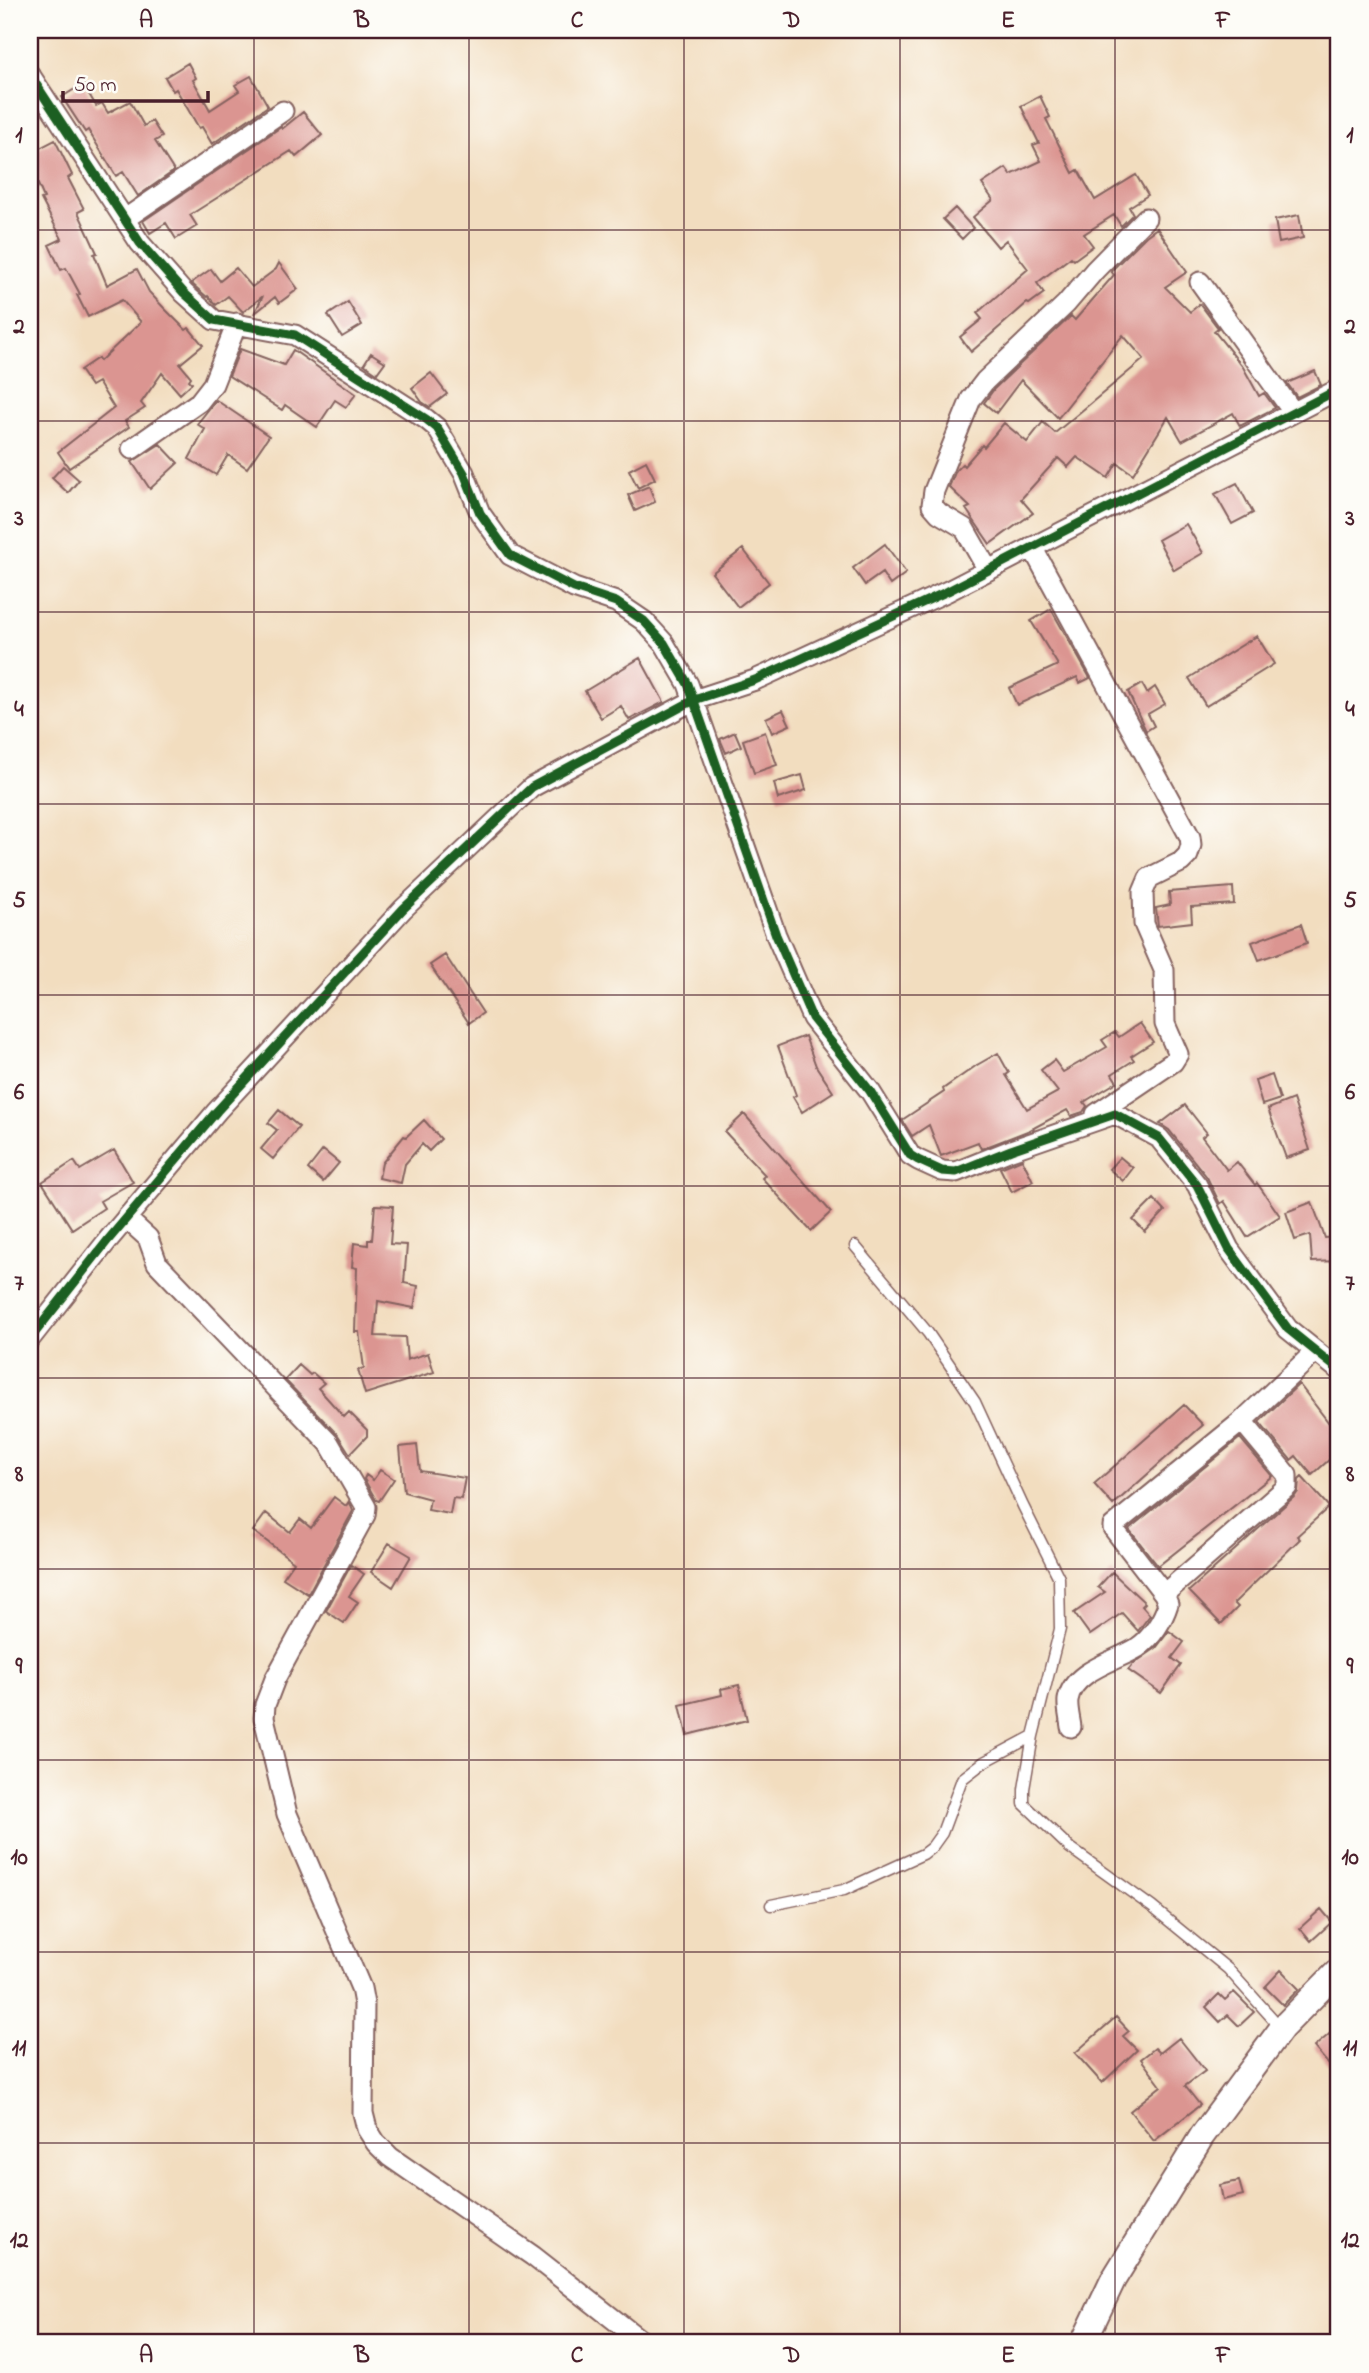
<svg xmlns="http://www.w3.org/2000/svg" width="1369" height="2373" viewBox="0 0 1369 2373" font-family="'Indie Flower',sans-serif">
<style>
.building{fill:#db9591}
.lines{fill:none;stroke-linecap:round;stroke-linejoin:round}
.service-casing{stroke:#85625f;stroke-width:13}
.minor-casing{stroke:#85625f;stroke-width:23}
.tertiary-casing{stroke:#85625f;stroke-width:28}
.service{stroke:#fff;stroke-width:10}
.minor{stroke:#fff;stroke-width:19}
.tertiary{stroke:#fff;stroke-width:24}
.cycleway-casing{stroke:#fdfcf7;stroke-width:13}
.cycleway{stroke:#1b5e20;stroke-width:9}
.grid{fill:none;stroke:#4a1f2b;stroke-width:2;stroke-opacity:0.55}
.neatline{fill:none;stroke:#4a1f2b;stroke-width:2.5}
.grid-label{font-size:23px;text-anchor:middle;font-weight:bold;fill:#4a1f2b}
</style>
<rect width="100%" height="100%" fill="#fdfcf7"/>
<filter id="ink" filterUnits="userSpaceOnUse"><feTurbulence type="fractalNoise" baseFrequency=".0143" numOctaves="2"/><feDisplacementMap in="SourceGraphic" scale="14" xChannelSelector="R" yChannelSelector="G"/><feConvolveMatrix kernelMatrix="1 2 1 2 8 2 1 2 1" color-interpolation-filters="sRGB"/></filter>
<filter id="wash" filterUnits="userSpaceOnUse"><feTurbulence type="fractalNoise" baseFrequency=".00686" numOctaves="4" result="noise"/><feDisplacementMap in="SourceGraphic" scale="28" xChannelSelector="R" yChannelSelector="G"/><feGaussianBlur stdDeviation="1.57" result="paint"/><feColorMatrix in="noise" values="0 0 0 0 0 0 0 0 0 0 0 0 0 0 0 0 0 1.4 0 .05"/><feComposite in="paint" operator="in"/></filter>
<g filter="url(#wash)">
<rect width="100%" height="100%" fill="#f2ddbf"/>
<g id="blocks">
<path class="building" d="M188 63 196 78 193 80 210 110 239 91 235 85 251 76 268 106 212 144 202 127 199 128 176 89 173 91 165 77Z
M83 84 96 106 102 103 108 113 130 101 144 126 152 121 162 137 155 141 174 171 138 196 123 172 116 176 88 130 85 132 62 97Z
M1040 96 1050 117 1046 119 1073 173 1078 170 1095 200 1136 175 1148 195 1129 207 1133 214 1121 226 1114 215 1084 234 1093 246 1074 260 1071 257 1037 283 1044 293 1029 304 1027 303 971 352 960 337 982 319 977 313 1028 269 1006 240 998 247 973 217 993 200 982 184 1006 168 1011 175 1041 161 1033 145 1039 143 1021 106Z
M303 112 322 135 296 157 291 151 190 215 197 226 176 239 166 223 150 233 143 221 281 127 282 129Z
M55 140 72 175 68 178 84 209 78 212 97 253 94 254 107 285 137 269 149 292 164 308 186 330 189 328 203 345 180 364 191 377 189 380 192 383 180 394 162 373 141 403 145 408 125 421 129 427 69 468 58 452 114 408 98 382 91 386 80 370 98 358 100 361 141 322 122 300 88 317 77 295 80 294 66 268 61 270 49 245 62 239 41 199 44 198 30 166V153Z
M955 208 973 228 962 239 943 219Z
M1299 215 1303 238 1279 243 1275 220Z
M1157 228 1187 272 1165 287 1190 312 1200 304 1218 328 1214 331 1243 367 1259 396 1264 393 1275 408 1240 426 1233 413 1182 441 1168 417 1133 474 1117 463 1108 478 1077 457 1068 467 1058 458 1021 499 1033 513 990 544 966 509 970 507 949 487 956 470 962 464 964 466 982 445 984 447 1004 423 1027 442 1043 422 1055 433 1144 359 1123 335 1058 418 1021 380 996 413 984 403 994 389 1071 316 1075 320 1114 275 1111 271 1146 236Z
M279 263 298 289 279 303 275 297 254 314 263 296 243 312 228 296 216 305 208 296 207 297 191 283 211 269 220 281 236 268 252 287 276 269Z
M348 302 362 325 342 337 328 315Z
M240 349 284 365 293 350 356 394 346 407 335 400 317 427 285 405 282 410 229 376Z
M371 353 385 362 377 373 364 364Z
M1315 371 1321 385 1297 397 1287 383Z
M431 373 447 394 430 407 422 402 412 388Z
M216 400 269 436 247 468 228 455 216 475 189 459 205 429 197 424Z
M160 444 178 463 150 489 132 462Z
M646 461 655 479 638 488 629 470Z
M63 466 79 480 68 493 52 478Z
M1237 483 1253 513 1232 524 1215 494Z
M649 486 655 502 635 511 628 495Z
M1186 524 1203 553 1174 570 1158 540Z
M885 544 906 573 890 585 882 573 865 585 853 568Z
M743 549 769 583 738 607 712 573Z
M1051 609 1090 678 1080 683 1077 677 1017 705 1009 688 1058 665 1031 621Z
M1257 636 1274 664 1206 706 1189 678Z
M640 658 664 702 629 720 621 706 601 718 585 691Z
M1142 684 1147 693 1155 687 1165 704 1148 714 1154 726 1146 731 1128 692Z
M783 710 790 725 772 733 766 718Z
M735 732 741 746 726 753 720 739Z
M765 732 777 765 754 773 743 740Z
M802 775 806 790 778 799 774 783Z
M1233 887 1234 904 1191 907 1192 922 1158 926 1156 908 1170 905 1169 892Z
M1301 924 1307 943 1259 960 1252 942Z
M445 955 483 1013 469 1023 430 965Z
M1140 1023 1153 1042 1131 1056 1134 1060 1112 1074 1117 1082 1084 1102 1087 1106 1083 1112 1071 1116 1067 1110 1030 1130 981 1149 978 1142 941 1156 929 1125 912 1136 902 1120 944 1092 943 1089 977 1065 998 1053 1009 1073 1006 1075 1027 1109 1058 1092 1041 1070 1054 1060 1063 1072 1107 1047 1102 1040 1115 1032 1119 1037Z
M805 1036 816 1066 833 1092 802 1112 793 1097 796 1095 778 1046Z
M1272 1075 1280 1099 1262 1105 1255 1081Z
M1293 1099 1310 1150 1286 1158 1268 1109Z
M1185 1105 1207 1133 1202 1137 1227 1170 1237 1162 1255 1185 1257 1183 1280 1216 1247 1237 1224 1201 1220 1204 1207 1177 1169 1130 1160 1124Z
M279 1110 299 1127 273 1159 261 1149 277 1130 268 1123Z
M744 1114 831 1212 811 1231 762 1178 765 1175 725 1132Z
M424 1120 441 1139 429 1151 422 1144 405 1164 401 1183 379 1178 382 1163 404 1136 406 1137Z
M114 1150 133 1182 100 1201 104 1208 72 1229 42 1182 74 1161 80 1170Z
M323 1150 339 1163 323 1182 308 1169Z
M1120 1157 1133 1168 1123 1181 1109 1169Z
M1022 1159 1033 1181 1012 1192 1000 1168Z
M1154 1199 1165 1211 1145 1232 1133 1220Z
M1312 1202 1325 1238 1339 1237V1261L1312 1262 1310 1235 1295 1240 1286 1212Z
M375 1205 393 1206 390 1244 407 1245 404 1283 418 1286 414 1308 378 1301 375 1336 405 1337 407 1360 428 1353 434 1372 365 1394 358 1370 364 1368 359 1332H355L357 1268 352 1267 354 1243 368 1245V1240H372Z
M299 1365 310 1375 313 1373 324 1383 318 1388 344 1417 349 1412 367 1430V1436L350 1454 338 1435 285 1380Z
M1299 1384 1329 1423 1339 1410V1470L1330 1459 1312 1475 1296 1456 1291 1460 1259 1422Z
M1184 1405 1203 1425 1113 1505 1094 1484Z
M1240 1438 1272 1476 1158 1566 1129 1529Z
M417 1445 420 1471 465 1478 461 1499 453 1498 450 1514 428 1510 430 1499 404 1492 400 1447Z
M380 1470 394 1479 379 1501 376 1500 364 1479 366 1475 373 1480Z
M1302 1477 1329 1507 1297 1536 1300 1539 1234 1603 1238 1607 1221 1624 1189 1591 1295 1496 1298 1492 1299 1480Z
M334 1497 346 1506 349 1501 353 1511 308 1594 283 1578 294 1562 253 1531 266 1513 290 1532 300 1519 311 1528Z
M389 1543 411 1556 393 1587 371 1572Z
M351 1565 364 1574 349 1596 358 1602 344 1623 326 1611Z
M1112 1572 1145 1603 1142 1606 1150 1615 1138 1631 1122 1613 1090 1635 1074 1613 1105 1592 1098 1587Z
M1169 1631 1184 1642 1172 1658 1181 1665 1161 1693 1128 1670 1133 1664 1156 1648Z
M739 1685 747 1720 687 1735 680 1705 722 1695 721 1689Z
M1321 1909 1332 1922 1311 1941 1300 1928Z
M1281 1970 1299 1989 1283 2005 1265 1987Z
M1234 1992 1254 2012 1239 2026 1228 2015 1220 2022 1206 2007 1219 1994 1225 2000Z
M1116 2017 1129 2031 1123 2036 1137 2050 1102 2083 1075 2053Z
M1339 2026V2077L1314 2047Z
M1179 2038 1205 2071 1185 2086 1200 2105 1154 2141 1130 2111 1161 2086 1141 2059 1155 2048 1160 2053Z
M1239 2181 1243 2195 1223 2200 1220 2185Z"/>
</g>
</g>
<g filter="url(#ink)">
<use href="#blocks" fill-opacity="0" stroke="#85625f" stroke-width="2"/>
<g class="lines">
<g class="service-casing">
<path id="service" d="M855 1246 928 1333 975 1402 1023 1506 1059 1578 1060 1629 1033 1736 1024 1789V1804L1070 1848 1152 1907 1228 1969 1281 2028
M771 1905 844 1890 923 1854 932 1847 942 1833 962 1779 984 1762 1033 1736"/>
</g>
<g class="minor-casing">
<path id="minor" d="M30 75 140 243 184 293 214 320 295 335 426 419 437 428 464 473 480 513 510 555 574 588 616 602 644 621 664 643 688 684 776 935 812 1018 870 1091 910 1155 918 1160 942 1171 956 1172 1011 1150 1115 1114 1159 1138 1197 1185 1229 1249 1288 1329 1339 1370
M125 219 283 111
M1200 282 1293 412
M132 449 199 402 213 384 237 323
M1032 547 1190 837 1191 845 1188 855 1181 862 1149 878 1143 892 1144 924 1164 970 1165 1024 1178 1054 1173 1062 1096 1114
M988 570 964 528 939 513 932 505 934 491 971 399 985 381 1066 304 1095 270 1146 218
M126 1218 148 1238 157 1263 329 1443 366 1507 365 1515 275 1679 265 1705 264 1718 287 1814 361 1988 364 2004 363 2113 367 2129 376 2143 390 2157 533 2256 644 2343
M30 1339 108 1240 217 1111 403 909 532 787 694 700 755 680 948 591 1339 389
M1164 1594 1287 1487V1475L1242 1421
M1071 1727C1070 1719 1067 1708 1068 1700 1072 1671 1116 1661 1137 1648 1152 1638 1163 1620 1168 1604L1164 1594 1113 1528V1526L1242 1421 1315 1352"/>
</g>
<g class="tertiary-casing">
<path id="tertiary" d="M1083 2343 1113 2280 1202 2136 1282 2028 1339 1970"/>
</g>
<use href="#service" class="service"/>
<use href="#minor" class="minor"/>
<use href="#tertiary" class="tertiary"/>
<g class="cycleway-casing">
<path id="cycleway" d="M30 75 140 243 184 293 214 320 295 335 426 419 437 428 464 473 480 513 510 555 574 588 616 602 644 621 664 643 688 684 776 935 812 1018 870 1091 910 1155 918 1160 942 1171 956 1172 1011 1150 1115 1114 1159 1138 1197 1185 1229 1249 1288 1329 1339 1370
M30 1339 108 1240 217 1111 403 909 532 787 694 700 755 680 948 591 1339 389"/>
</g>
<use href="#cycleway" class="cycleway"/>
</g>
</g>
<path class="grid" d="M254 30V2343M469 30V2343M684 30V2343M900 30V2343M1115 30V2343M30 230H1339M30 421H1339M30 612H1339M30 804H1339M30 995H1339M30 1186H1339M30 1378H1339M30 1569H1339M30 1760H1339M30 1952H1339M30 2143H1339"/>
<rect width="1369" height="2373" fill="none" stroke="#fdfcf7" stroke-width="77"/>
<path d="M63 91v10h145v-10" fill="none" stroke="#4a1f2b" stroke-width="3.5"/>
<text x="74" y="91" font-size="21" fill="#4a1f2b" stroke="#fdfcf7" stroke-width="5" paint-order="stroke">50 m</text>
<rect x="38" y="38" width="1292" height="2296" class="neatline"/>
<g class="grid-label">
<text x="146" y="27">A</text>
<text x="362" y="27">B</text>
<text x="577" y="27">C</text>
<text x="792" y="27">D</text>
<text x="1008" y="27">E</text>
<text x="1223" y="27">F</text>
<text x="19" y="142">1</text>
<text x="1350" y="142">1</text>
<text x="19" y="333">2</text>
<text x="1350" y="333">2</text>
<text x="19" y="525">3</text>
<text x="1350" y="525">3</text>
<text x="19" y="716">4</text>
<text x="1350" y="716">4</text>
<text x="19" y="907">5</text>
<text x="1350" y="907">5</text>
<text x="19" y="1099">6</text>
<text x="1350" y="1099">6</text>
<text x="19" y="1290">7</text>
<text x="1350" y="1290">7</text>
<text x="19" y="1481">8</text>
<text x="1350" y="1481">8</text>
<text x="19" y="1673">9</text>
<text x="1350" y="1673">9</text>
<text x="19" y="1864">10</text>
<text x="1350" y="1864">10</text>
<text x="19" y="2055">11</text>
<text x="1350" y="2055">11</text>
<text x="19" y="2247">12</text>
<text x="1350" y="2247">12</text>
<text x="146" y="2362">A</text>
<text x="362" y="2362">B</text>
<text x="577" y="2362">C</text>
<text x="792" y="2362">D</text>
<text x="1008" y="2362">E</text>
<text x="1223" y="2362">F</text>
</g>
</svg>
